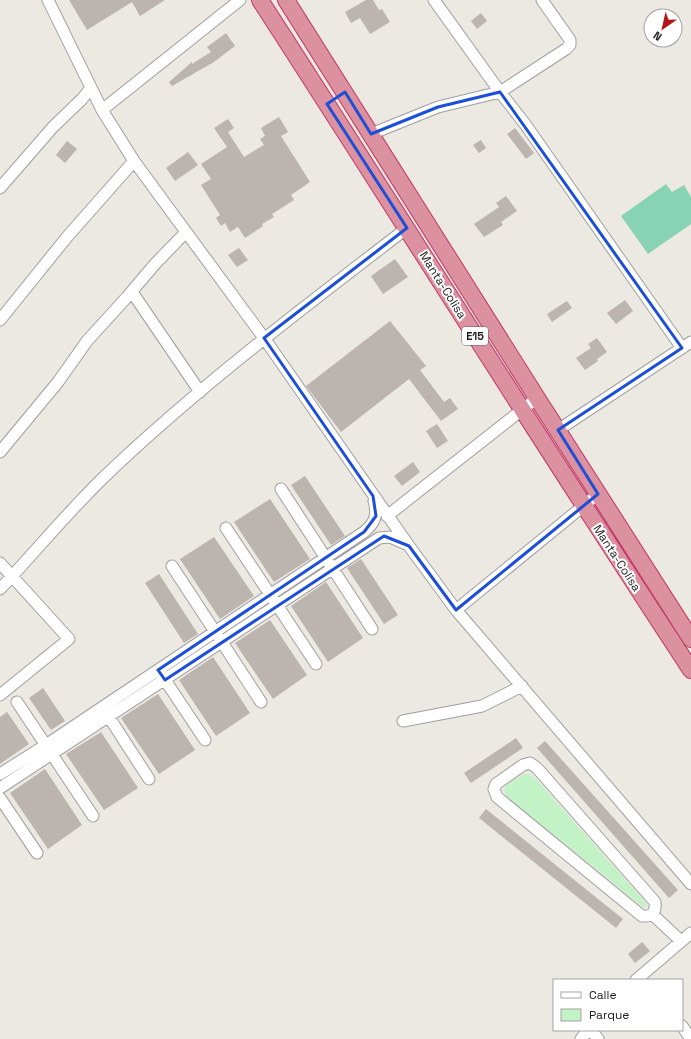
<svg xmlns="http://www.w3.org/2000/svg" width="691" height="1039" viewBox="0 0 691 1039" font-family="'Space Grotesk',sans-serif">
<style>
.park{fill:#c2f2c6}
.pitch{fill:#88d3b5}
.building{fill:#bbb4af}
.lines{fill:none;stroke-linecap:round;stroke-linejoin:round}
.minor-casing{stroke:#9f9f9f;stroke-width:13}
.highway-casing{stroke:#c23667;stroke-width:18}
.minor{stroke:#fff;stroke-width:11}
.highway{stroke:#db919f;stroke-width:16}
.marked{fill:none;stroke:#1d4ed8;stroke-width:3;stroke-linejoin:round}
.labels{text-anchor:middle;dominant-baseline:central;stroke-width:4;stroke-linejoin:round;paint-order:stroke}
.shield{fill:#fff;stroke:#5f5f5f;stroke-width:1}
.shield-label{font-size:11px;font-weight:bold;fill:#1b1b1b}
.street-label{font-size:12px;fill:#1b1b1b;stroke:#fff}
</style>
<rect width="100%" height="100%" fill="#ece8e2"/>
<path class="park" d="M524 774H528L535 778 646 903V907H643L507 797 504 791 506 785Z"/>
<path class="pitch" d="M666 184 672 192 684 185 691 197V224L648 254 621 216Z"/>
<path class="building" d="M69 0H165L140 16 132 2 87 30Z
M366 0H373L379 10 382 9 390 22 370 34 360 18 351 23 345 12Z
M481 13 487 21 477 29 471 21Z
M226 33 235 46 214 62 172 86 169 82 192 62V64L211 52 207 47Z
M279 117 288 132 281 136 310 182 291 195 294 200 272 214 274 217 262 224 263 226 245 238 238 227 230 232 225 223 221 226 216 218 220 215 201 185 211 179 201 164 227 147 214 128 228 119 234 128 228 132 244 157 264 145 260 139 265 136 261 128Z
M515 128 534 153 526 159 507 134Z
M481 140 486 148 479 153 473 145Z
M67 141 77 149 65 163 56 155Z
M188 152 198 165 175 181 166 168Z
M506 196 517 211 501 222 503 225 484 237 474 224 499 207 496 203Z
M239 248 248 260 237 267 228 255Z
M395 259 408 277 383 294 371 276Z
M625 300 633 311 616 324 607 313Z
M567 301 572 308 552 322 547 314Z
M390 321 426 366 420 370 444 402 450 398 458 409 441 421 409 379 341 432 306 386Z
M597 338 607 352 597 359 598 361 585 370 576 358 591 348 588 344Z
M437 424 448 441 437 448 426 431Z
M413 462 420 472 402 486 394 476Z
M305 476 345 536 331 545 291 485Z
M270 499 310 559 274 582 234 522Z
M214 537 254 596 220 619 180 559Z
M361 559 398 615 384 624 347 568Z
M159 574 198 634 184 643 145 583Z
M326 582 363 638 328 662 291 606Z
M270 620 307 675 273 699 235 643Z
M213 657 250 713 216 736 179 680Z
M43 688 65 721 51 730 29 698Z
M158 694 195 750 159 774 121 718Z
M7 712 29 744 0 764V717Z
M101 732 138 788 104 810 66 754Z
M516 738 523 748 471 783 464 773Z
M545 741 678 890 669 898 537 748Z
M45 769 82 825 48 849 10 793Z
M486 809 623 919 616 928 479 818Z
M642 942 650 951 635 963 628 954Z"/>
<g class="lines">
<g class="minor-casing">
<path id="minor" d="M48 0 102 110 134 161 264 338 409 546 456 610 691 884
M434 0 500 92 525 124 682 348
M102 110 240 0
M371 134 438 107 500 92 566 49 570 45V40L542 0
M0 188 53 127 82 99 91 88
M132 292 200 392
M0 320 67 237 134 161
M558 430 691 342
M0 452 58 382 87 341 127 297 155 264 186 232
M281 489 372 629
M387 516 537 398
M226 528 316 664
M0 563 69 639 0 695
M172 566 261 702
M0 589C35 552 67 513 103 478 198 387 303 308 407 228
M456 610 598 494
M161 674 205 740
M17 702 93 816
M105 711 149 779
M403 721 482 706 522 686
M530 763 537 768 655 902C656 912 653 917 642 916L497 797 494 789 496 784 523 765Z
M0 774 46 745 364 532C375 523 378 515 374 501
M0 788 379 538 390 537 406 544
M0 798 37 853
M652 914 681 941
M636 980 691 933
M682 1026 691 1039
M591 1030 598 1039
M581 1039 588 1030"/>
</g>
<g class="highway-casing">
<path id="highway" d="M260 0C404 223 545 448 691 670
M286 0 537 398 691 639"/>
</g>
<use href="#minor" class="minor"/>
<use href="#highway" class="highway"/>
</g>
<path class="marked" d="M345 92 371 134 438 107 500 92 682 348 558 430 598 494 456 610 409 546 384 536 165 680 158 670 364 532 376 516 373 496 264 338 407 228 327 104Z"/>
<g class="labels">
<rect class="shield" x="462" y="327" width="26" height="18" rx="3"/>
<g class="shield-label">
<text x="475" y="336">E15</text>
</g>
<g class="street-label">
<text transform="translate(443 285) rotate(58)">Manta-Colisa</text>
<text transform="translate(617 558) rotate(57)">Manta-Colisa</text>
</g>
</g>
<rect x="553" y="979" width="130" height="52" fill="#ffffff" stroke="#a4a4a4"/>
<rect x="561" y="992" width="20" height="6" fill="#ffffff" stroke="#a4a4a4"/>
<text x="589" y="999" font-size="12" fill="#1b1b1b">Calle</text>
<rect x="561" y="1009" width="20" height="12" fill="#c2f2c6" stroke="#a4a4a4"/>
<text x="589" y="1019" font-size="12" fill="#1b1b1b">Parque</text>
<g transform="translate(663 28) rotate(214)"><circle r="19" fill="#ffffff" stroke="#a4a4a4"/>
<path d="M0-3L7 15L0 10L-7 15Z" fill="#b11516"/>
<text y="-6" font-size="11" font-weight="bold" text-anchor="middle" fill="#1b1b1b">N</text>
</g>
</svg>
